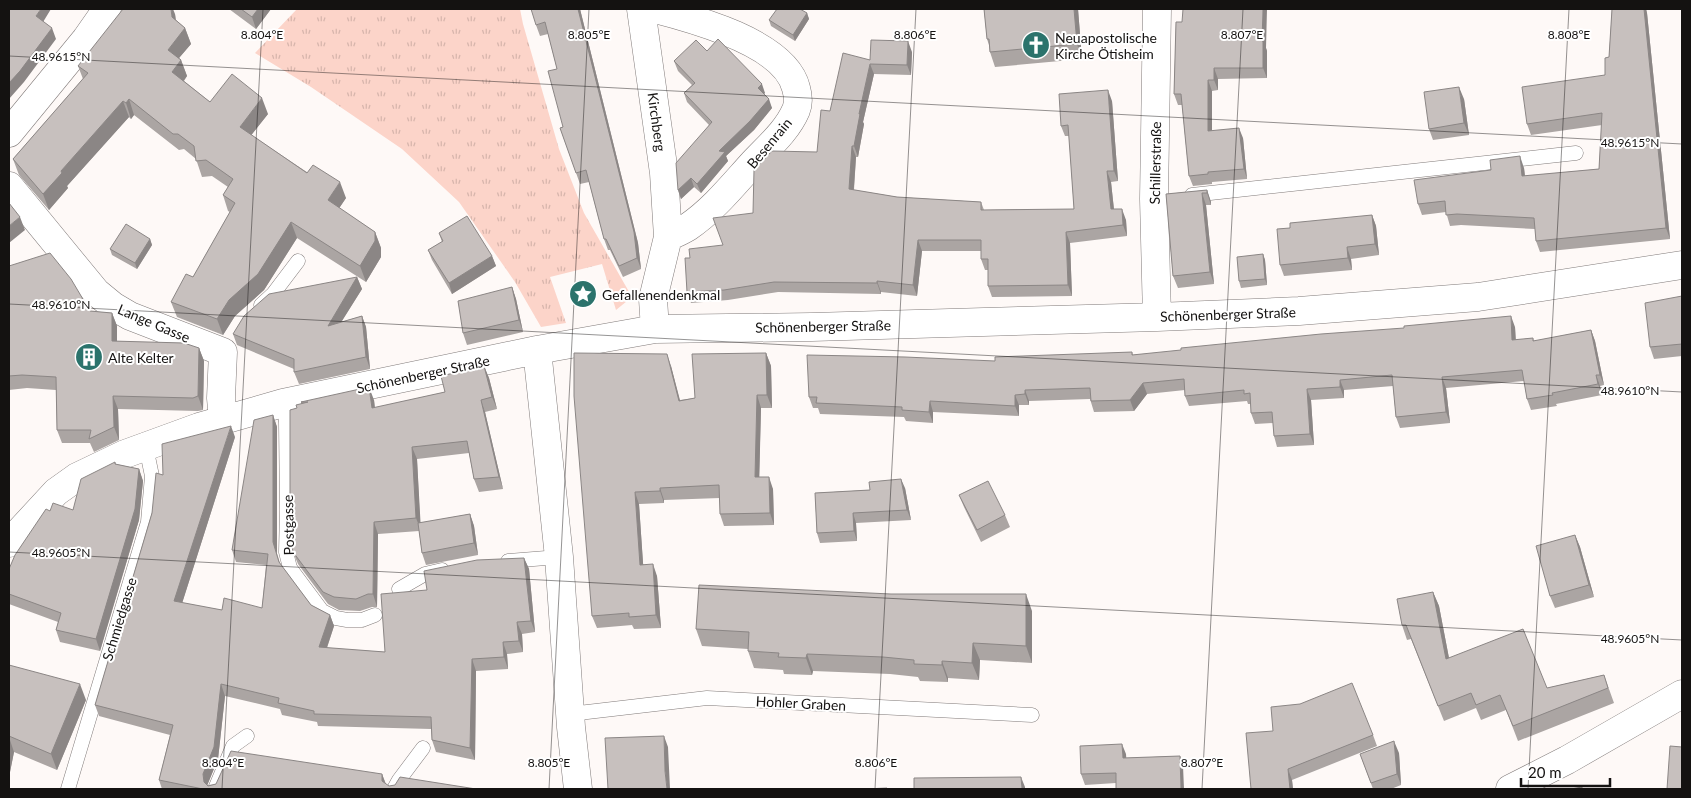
<svg xmlns="http://www.w3.org/2000/svg" width="1691" height="798" viewBox="0 0 1691 798" font-family="Lato,sans-serif">
<style>
.grass{fill:url(#grass-tufts)}
.lines{fill:none;stroke-linecap:round;stroke-linejoin:round}
.service-casing{stroke:#817b7a;stroke-width:15}
.minor-casing{stroke:#817b7a;stroke-width:29}
.service{stroke:#fff;stroke-width:14}
.minor{stroke:#fff;stroke-width:28}
.wall{fill:#aba5a3}
.shaded-wall{fill:#8b8685}
.building{fill:#c7c0be;stroke:#8b8685}
.ticks{fill:none;stroke:#141211;stroke-width:1;stroke-opacity:0.45}
.labels{text-anchor:middle;dominant-baseline:central;stroke-width:4;stroke-linejoin:round;paint-order:stroke}
.poi-label{font-size:14px;fill:#141211;stroke:#fff;text-anchor:start}
.street-label{font-size:14px;fill:#141211;stroke:#fff}
.ticks-label{font-size:12px;text-anchor:middle;fill:#141211;stroke:#fff;stroke-width:4;stroke-linejoin:round;paint-order:stroke}
</style>
<defs>
<pattern id="grass-tufts" width="24" height="20" patternUnits="userSpaceOnUse" patternTransform="scale(1.25)"><rect width="24" height="20" fill="#fcd4c9"/><path d="M3 7l-1-3M5 7V3M7 7l1-3M15 17l-1-3M17 17v-4M19 17l1-3" fill="none" stroke="#d7b5ac"/></pattern>
</defs>
<rect width="100%" height="100%" fill="#fef9f7"/>
<path class="grass" d="M297 9H520L523 24 559 149 584 213 632 297 616 310 602 264 550 277 566 323 541 327 515 282 459 202 402 149 311 87 255 53Z"/>
<g class="lines">
<g class="service-casing">
<path id="service" d="M1192 195 1576 153
M261 305 273 294 298 261
M283 403 286 422 287 510 286 552 290 568 322 611 336 618 347 620H362L375 615
M508 561 559 557
M399 589 425 574 442 570
M570 714 707 698 1032 715
M68 789 148 522 152 476 146 447
M215 789 233 746 247 736
M394 789 399 780 423 748"/>
</g>
<g class="minor-casing">
<path id="minor" d="M641 9 664 173 668 237 653 299 655 329
M655 9C694 19 785 43 796 88 798 95 799 103 796 110 787 131 768 147 753 163 733 185 713 210 688 227 682 231 674 234 668 237
M9 133 86 39 107 9
M9 186 96 292 113 306 130 316 223 352 221 398 223 420
M1157 317 1154 199 1157 9
M537 350 559 557 571 727 578 789
M9 543 56 492 77 477 125 454 199 427 283 403 537 350 655 329 812 327 1157 317 1299 311 1478 297 1682 265
M1510 789 1567 760 1682 694"/>
</g>
<use href="#service" class="service"/>
<use href="#minor" class="minor"/>
</g>
<path class="wall" d="M229 9H271L256 29Z
M580 9 638 243 641 269 623 277 610 250H608L604 239 589 182 580 184 560 128 563 127 557 69 548 34 540 36 536 25Z
M984 9H1078L1082 59 995 67 990 52 989 45 987 39Z
M1612 9H1646L1647 13 1670 239 1540 252 1536 241 1535 229 1461 225 1450 226 1446 212 1422 215 1418 204 1524 168 1525 176 1599 169 1602 125 1531 135 1527 124 1605 75 1609 57Z
M807 13 809 19 795 41 771 26 769 20Z
M175 14 176 20 185 28 191 44 179 58 181 60 187 76 184 81 210 102 268 114 251 135 346 198 339 208 375 232 381 248V257L366 282 297 238 264 290 235 316 223 335 177 317 171 302 193 277 230 212 228 211 223 195 228 187 212 176 202 177 196 159 184 149 179 150 134 115 131 119 129 117 67 186 68 188 49 210 19 175 13 159 83 79 78 66Z
M1176 22 1266 48 1267 51V78L1218 79V90L1212 91V131L1243 138 1247 179 1212 182V184L1193 186 1189 176 1182 105H1178L1174 94Z
M707 51 765 93 764 94 772 108 754 130 726 156 728 161 701 193 694 187 681 199 678 190 709 125 687 102 684 93 692 85 678 71 674 61Z
M912 52 911 75 874 74 863 122 864 124 858 157H856L854 190 897 197 981 202 984 210 1074 209 1069 136H1065L1061 126 1112 101 1118 181 1111 182 1114 209 1126 220 1127 236 1070 243 1072 296 992 297 988 286V270H985L981 259V251H922L917 296 881 292V294L778 292 728 300 691 303 687 292 690 258 723 245 753 213 817 152 830 111 870 60Z
M1464 99 1469 135 1433 140 1429 129Z
M1207 190 1211 202V205H1206L1214 284 1178 288 1173 276 1166 194Z
M1372 215 1376 226 1379 255 1351 259 1352 270 1284 276 1280 265 1290 228Z
M439 233 492 256 496 266 452 294 432 260 428 250 442 242Z
M150 239 152 245 137 269 112 255 110 249Z
M1263 254 1265 260 1267 285 1241 288 1239 281Z
M9 266 90 311 112 313 117 326V341L199 348 204 361 203 410 198 411 118 409 119 440 94 452 90 443H62L57 430 56 390 27 388 9 390Z
M357 277 362 289 341 322 362 316 366 327 370 369 299 384 294 372V369L237 345 233 334Z
M512 287 516 299 523 332 467 345 463 333Z
M1682 296V356L1654 359 1650 347Z
M1515 327 1516 340 1533 338 1534 341 1591 330 1595 341 1604 385 1600 386 1602 395 1556 404 1557 406 1531 410 1527 399 1524 381 1446 388 1450 423 1400 428 1396 417 1393 386 1344 390V398L1311 400 1314 445 1277 447 1274 436 1273 423 1255 424 1251 413V404H1248L1247 401 1189 406 1185 396V390L1147 394 1134 411 1094 412 1090 399 1029 401V405H1019V416L933 412V423L906 421 904 417 820 414 818 408H813L809 397 995 361 1132 352 1133 355Z
M766 353 771 366 772 408H761L759 477 773 489 774 525 724 526 720 514V498L664 500V503L639 504 643 564 657 576 661 628 634 629 632 625 597 628 592 616 671 366 680 400 695 398Z
M484 366 489 378 497 409 485 412 503 489 479 492 474 479 469 453 417 459 420 523 470 514 474 526 478 555 426 565 422 553 419 531 378 534 377 607H372L360 611 339 610 328 604 298 564 293 552 297 408 301 404V402L374 400 375 408 445 392Z
M273 415 277 427V554L280 564 311 605 330 615 334 626 327 648 385 652 427 590 524 558 529 569 535 632 522 634 523 652 507 654 508 669 476 671 475 760 436 752 432 740 431 729 318 726 317 722 282 715 280 709 225 696 218 759 207 785 382 774 386 784 389 786 477 789H162L159 780 170 735 99 716 95 705 163 475 235 437 182 603 222 610 262 608 266 565 236 562 232 550Z
M115 462 116 464 139 469 143 481 139 520 100 651 60 642 56 630 58 622 9 604V569L50 511 73 510Z
M905 488 911 520 856 523 857 541 820 543 817 533 815 493Z
M959 495 1005 515 1010 527 981 542 964 507Z
M1575 535 1580 547 1594 597 1555 608 1550 596Z
M1433 592 1439 606 1449 658 1547 688 1604 675 1614 703 1518 741 1506 710 1481 720 1476 708 1444 721 1411 639 1407 640 1402 625Z
M1032 611V663L980 660 979 680 948 678V682L920 681 918 677 890 674 813 671 812 675 784 674 783 670 754 668 748 651V649L702 646 696 629Z
M9 665 86 700 57 770 14 752 9 777Z
M1300 704 1373 735 1377 746 1292 780 1293 789H1251L1273 731Z
M1399 753 1401 785 1391 789H1373L1360 754Z
M1126 754V758L1180 756 1183 766 1116 783 1085 785 1081 774Z"/>
<path class="shaded-wall" d="M41 9H51L40 27 36 16Z
M171 9H173L175 14 177 33 172 17Z
M258 9H271L256 29 252 17Z
M578 9H580L638 243 641 269 637 258Z
M1074 9H1078L1082 59 1077 44Z
M1263 9H1267L1266 48 1267 51V78L1263 68 1262 41Z
M1644 9H1646L1647 13 1670 239 1666 228Z
M807 13 809 19 795 41 793 35Z
M52 28 56 39 24 82 9 99V83Z
M185 28 191 44 173 65 168 50Z
M908 41 912 52 911 75 907 65Z
M181 60 187 76 178 88 172 72Z
M870 64 874 74 863 122 864 124 858 157 854 146 859 114Z
M1214 68 1218 79V90L1214 80Z
M1208 80 1212 91V141L1208 131Z
M762 84 765 93 761 97 758 88Z
M1459 87 1464 99 1469 135 1464 123Z
M1108 90 1112 101 1118 181 1114 171Z
M262 98 268 114 245 143 240 127Z
M129 99 134 115 131 119 126 103Z
M769 99 772 108 754 130 726 156 728 161 701 193 697 184 719 151Z
M123 101 129 117 67 186 68 188 49 210 43 194 61 171Z
M1239 128 1243 138 1247 179 1244 169Z
M852 146 856 157 853 200 849 189Z
M1520 156 1524 168 1526 187 1522 176Z
M1107 171 1111 182 1115 220 1111 209Z
M691 178 694 187 681 199 678 190Z
M340 182 346 198 334 216 328 200Z
M1207 190 1211 202V205L1207 193Z
M1202 193 1206 205 1214 284 1210 272Z
M1122 209 1126 220 1127 236 1123 225Z
M1372 215 1376 226 1379 255 1375 244Z
M20 217 25 230 9 243V226Z
M291 222 297 238 264 290 235 316 223 335 217 319 229 300Z
M375 232 381 248V257L366 282 360 266Z
M1066 232 1070 243 1072 296 1068 285Z
M150 239 152 245 137 269 135 263Z
M918 240 922 251 917 296 913 285Z
M1347 247 1351 259 1352 270 1348 258Z
M1263 254 1265 260 1267 285 1265 279Z
M492 256 496 266 452 294 449 283Z
M357 277 362 289 332 337 328 326Z
M877 281 881 292V294L877 283Z
M512 287 516 299 523 332 519 320Z
M112 313 117 326V354L112 341Z
M362 316 366 327 370 369 366 357Z
M1511 316 1515 327 1516 351 1512 340Z
M1591 330 1595 341 1604 385 1600 375Z
M199 348 204 361 203 410 198 396Z
M766 353 771 366 772 408 767 395Z
M667 354 671 366 683 413 679 401Z
M484 366 489 378 497 409 492 397Z
M1596 375 1600 386 1602 395 1598 384Z
M1442 377 1446 388 1450 423 1446 412Z
M1340 380 1344 390V398L1340 387Z
M1143 383 1147 394 1134 411 1130 400Z
M369 387 374 400 376 421 372 408Z
M1307 389 1311 400 1314 445 1310 434Z
M1025 390 1029 401V405L1025 394Z
M757 395 761 408 759 490 755 477Z
M1015 395 1019 405V416L1015 406Z
M113 396 118 409 119 440 114 427Z
M481 400 485 412 503 489 499 477Z
M930 401 933 412V423L929 412Z
M273 415 277 427V554L283 573 273 542Z
M231 426 235 437 179 613 174 601Z
M412 447 417 459 421 531 416 518Z
M139 469 143 481 139 520 100 651 96 639Z
M769 477 773 489 774 525 770 513Z
M901 479 905 488 911 520 907 510Z
M660 488 664 500V503L660 491Z
M635 492 639 504 644 577 640 565Z
M853 513 856 523 857 541 854 531Z
M470 514 474 526 478 555 474 543Z
M374 522 378 534 377 607 373 594Z
M1575 535 1580 547 1594 597 1589 585Z
M524 558 529 569 535 632 531 621Z
M653 564 657 576 661 628 656 615Z
M1433 592 1439 606 1452 674 1446 659Z
M1026 594 1032 611V663L1026 646Z
M330 615 334 626 323 659 319 647Z
M517 622 522 634 523 652 519 641Z
M503 642 507 654 508 669 504 657Z
M973 643 980 660 979 680 972 663Z
M807 654 813 671 812 675 806 658Z
M472 659 476 671 475 760 470 748Z
M942 661 948 678V682L942 665Z
M80 684 86 700 57 770 51 754Z
M221 684 225 696 218 759 207 786 204 782 203 774Z
M664 736 668 747 670 789H667L665 771Z
M9 737 14 752 9 777Z
M1394 741 1399 753 1401 785 1397 774Z
M1122 744 1126 754 1127 768 1123 758Z
M1180 756 1183 766 1184 789H1181Z
M1288 769 1292 780 1293 789H1290Z
M382 774 386 785 382 781Z
M1021 777 1025 787V789H1022Z"/>
<path class="building" d="M9 9H41L36 16 52 28 20 71 9 83Z
M123 9H171L172 17 185 28 168 50 181 60 172 72 210 102 232 74 262 98 240 127 307 173 313 165 340 182 328 200 375 232V241L360 266 291 222 258 274 229 300 217 319 171 302 186 274 193 277 235 203 223 195 233 179 206 160 196 161 194 146 178 134H173L129 99 126 103 123 101 61 171 62 173 43 194 13 159 88 73 78 66Z
M241 9H258L252 17Z
M531 9H578L634 232 637 258 619 266 606 239H604L586 170 576 173 560 128 563 127 548 71 557 69 545 22 536 25Z
M777 9H800L807 13 793 35 769 20Z
M984 9H1074L1077 44 990 52 989 39H987Z
M1183 9H1263L1262 41H1263V68H1214V80H1208V131L1239 128 1244 169 1208 172V174L1189 176 1181 94H1174L1176 22H1182Z
M1612 9H1644L1666 228 1536 241 1534 218 1457 214 1446 215 1445 201 1418 204 1414 180 1491 170 1490 160 1520 156 1522 176 1599 169 1602 113 1527 124 1522 87 1605 75V58L1609 57Z
M718 39 762 84 758 88 769 99 750 121 719 151 725 152 697 184 691 178 678 190 676 163 712 122 684 93 695 83 674 61 696 40 707 51Z
M871 40 908 41 907 65 870 64 859 114H860L854 146H852L849 189 897 197 981 202V210L1074 209 1068 125 1061 126 1059 94 1108 90 1114 171H1107L1111 209H1122L1123 225 1066 232 1068 285 988 286V259H981V240H918L913 285 877 281V283L774 282 724 290 687 292 685 258H690L689 249 723 245 713 218 753 213 754 170 772 151 817 152 821 110 830 111 843 53 870 60Z
M1459 87 1464 123 1429 129 1424 92Z
M1207 190V193H1202L1210 272 1173 276 1166 194Z
M9 203 20 217 9 226Z
M1372 215 1375 244 1347 247 1348 258 1280 265 1277 229 1290 228V223Z
M467 216 492 256 449 283 428 250 443 241 439 233Z
M126 224 150 239 135 263 110 249Z
M50 253 71 279 90 311 112 313V341L184 343 199 348 198 396 193 398 113 396 114 427 89 439 91 430H57L56 377 22 375 9 376V266Z
M1263 254 1265 279 1239 281 1237 257Z
M357 277 328 326 362 316 366 357 294 372V359L233 334 244 316 269 294Z
M512 287 519 320 463 333 458 301Z
M1682 296V344L1650 347 1645 303Z
M1511 316 1512 340 1533 338V341L1591 330 1600 375H1596L1598 384 1552 393 1553 395 1527 399 1522 370 1442 377 1446 412 1396 417 1392 375 1340 380V387L1307 389 1310 434 1274 436 1272 412 1251 413 1250 393 1244 394V390L1185 396 1184 379 1143 383 1130 400 1091 401 1090 388 1025 390V394L1015 395V406L930 401 929 412 902 410V407L816 403 817 397H809L807 355 905 357 995 361V357L1132 352V355L1181 350V348L1321 334 1404 328V326Z
M574 353 667 354 679 401 695 398 692 354 766 353 767 395H757L755 477H769L770 513 720 514 719 485 660 488V491L635 492 640 565 653 564 656 615 629 617V613L592 616 574 396Z
M484 366 492 397 481 400 499 477 474 479 467 441 412 447 416 518 374 522 373 594H368L356 599 334 597 323 592 293 552 290 538V410L297 408 296 405 308 402H301L369 387 372 408 445 392 441 376Z
M273 415V542L279 562 311 605 330 615 319 647 385 652 381 594 427 590 424 571 477 560 524 558 531 621 517 622 519 641 503 642 504 657 472 659 470 748 432 740 431 717 314 714V711L278 703 279 698 221 684 214 747 203 774 204 782 208 786 216 784 231 751 382 774V781L389 786 395 785 400 777 476 789H203L159 780 173 725 95 705 152 513 156 473 163 475 162 444 231 426 174 601 222 610 224 598 262 608 268 554 232 550 254 420Z
M115 462V464L139 469 135 509 96 639 56 630 61 613 9 594V569L15 555 46 509 50 511 53 503 73 510 81 479Z
M901 479 907 510 853 513 854 531 817 533 815 493 870 490 869 482Z
M988 481 1005 515 977 530 959 495Z
M470 514 474 543 422 553 418 523Z
M1575 535 1589 585 1550 596 1536 546Z
M699 585 891 594H1026V646L973 643 972 663 942 661V665L914 664V660L883 657 807 654 806 658 778 657 779 653 748 651 749 632 696 629Z
M1433 592 1446 659 1523 629 1547 688 1604 675 1608 688 1513 726 1500 695 1476 705 1471 693 1438 706 1406 625H1402L1397 599Z
M9 665 80 684 51 754 9 736Z
M1352 683 1373 735 1288 769 1290 789H1251L1246 733 1273 731 1271 707 1300 704Z
M664 736 665 771 667 789H608L605 738Z
M1394 741 1397 774 1371 783 1360 754Z
M1122 744 1123 758 1180 756 1181 789H1116V773L1081 774 1080 746Z
M1670 746 1682 747V789H1667Z
M1021 777 1022 789H914V778Z
M1582 787V789H1571Z
M887 788V789H865Z"/>
<path class="ticks" d="M9 56 1682 144M9 304 1682 392M9 552 1682 640M222 789 263 9M549 789 589 9M875 789 916 9M1202 789 1243 9M1528 789 1569 9"/>
<defs>
<g id="church-disc" transform="scale(1.4375)"><circle r="9.5" fill="#2b736c" stroke="#fff"/><path d="M-1.2-6h2.4v3.5h3.3v2.4h-3.3V6h-2.4V-.1h-3.3v-2.4h3.3Z" fill="#fff"/></g>
<g id="sight-disc" transform="scale(1.4375)"><circle r="9.5" fill="#2b736c" stroke="#fff"/><path d="M0-6L1.8-2.2L6-1.7L2.9 1.2L3.7 5.4L0 3.3L-3.7 5.4L-2.9 1.2L-6-1.7L-1.8-2.2Z" fill="#fff"/></g>
<g id="building-disc" transform="scale(1.4375)"><circle r="9.5" fill="#2b736c" stroke="#fff"/><path d="M-4-6H4V6H1V3H-1V6H-4ZM-2.5-4.3h1.7v1.8h-1.7ZM.8-4.3h1.7v1.8H.8ZM-2.5-1h1.7V.8h-1.7ZM.8-1h1.7V.8H.8Z" fill="#fff"/></g>
</defs>
<g fill-rule="evenodd">
<use href="#church-disc" x="1036" y="45"/>
<use href="#sight-disc" x="583" y="294"/>
<use href="#building-disc" x="89" y="357"/>
</g>
<g class="labels">
<g class="poi-label">
<text x="1055" y="37">Neuapostolische<tspan x="1055" dy="16">Kirche Ötisheim</tspan></text>
<text x="602" y="294">Gefallenendenkmal</text>
<text x="108" y="357">Alte Kelter</text>
</g>
<g class="street-label">
<text transform="translate(657 122) rotate(82)">Kirchberg</text>
<text transform="translate(769 143) rotate(-50)">Besenrain</text>
<text transform="translate(1155 163) rotate(-89)">Schillerstraße</text>
<text transform="translate(1228 314) rotate(-2)">Schönenberger Straße</text>
<text transform="translate(154 323) rotate(23)">Lange Gasse</text>
<text transform="translate(823 326) rotate(-1)">Schönenberger Straße</text>
<text transform="translate(423 374) rotate(-12)">Schönenberger Straße</text>
<text transform="translate(288 525) rotate(-91)">Postgasse</text>
<text transform="translate(119 619) rotate(-73)">Schmiedgasse</text>
<text transform="translate(801 703) rotate(3)">Hohler Graben</text>
</g>
</g>
<g class="ticks-label">
<text x="262" y="39">8.804°E</text>
<text x="589" y="39">8.805°E</text>
<text x="915" y="39">8.806°E</text>
<text x="1242" y="39">8.807°E</text>
<text x="1569" y="39">8.808°E</text>
<text x="61" y="61">48.9615°N</text>
<text x="1630" y="147">48.9615°N</text>
<text x="61" y="309">48.9610°N</text>
<text x="1630" y="395">48.9610°N</text>
<text x="61" y="557">48.9605°N</text>
<text x="1630" y="643">48.9605°N</text>
<text x="223" y="767">8.804°E</text>
<text x="549" y="767">8.805°E</text>
<text x="876" y="767">8.806°E</text>
<text x="1202" y="767">8.807°E</text>
</g>
<rect width="1691" height="798" fill="none" stroke="#141211" stroke-width="20"/>
<path d="M1521 778v8h89v-8" fill="none" stroke="#141211" stroke-width="2.5"/>
<text x="1528" y="778" font-size="15" fill="#141211" stroke="#ffffff" stroke-width="4" paint-order="stroke">20 m</text>
</svg>
